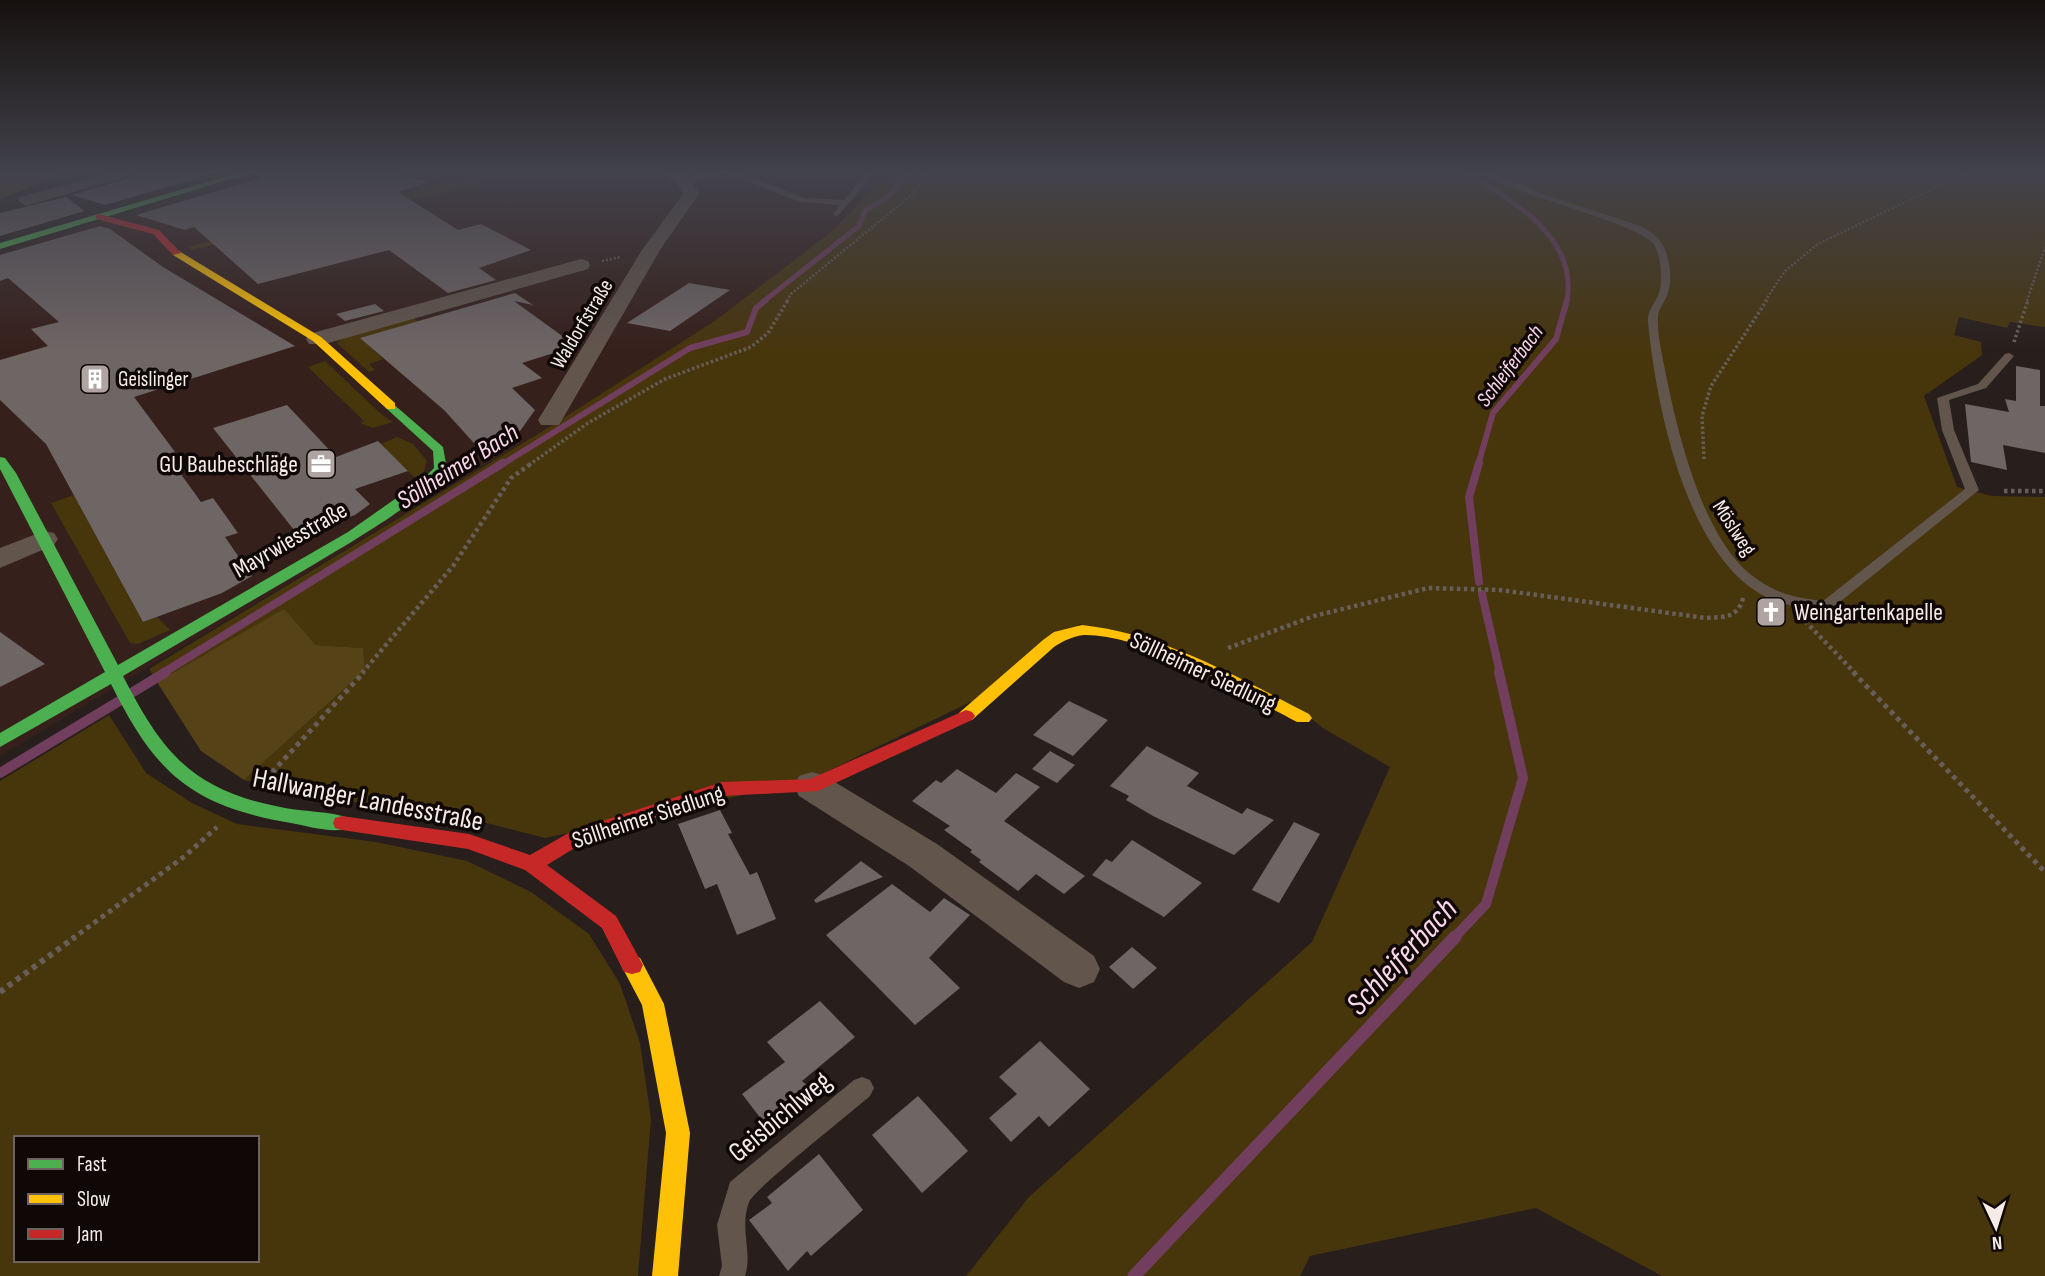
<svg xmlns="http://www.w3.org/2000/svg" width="2045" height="1276" viewBox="0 0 2045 1276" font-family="'Sofia Sans Condensed',sans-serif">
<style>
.built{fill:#36201b}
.green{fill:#47350c;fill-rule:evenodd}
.forest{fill:#564217}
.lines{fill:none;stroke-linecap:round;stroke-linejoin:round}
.stream-far4{stroke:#723e5e;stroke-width:5}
.stream-far3{stroke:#723e5e;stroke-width:6}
.stream-far2{stroke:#723e5e;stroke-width:8}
.stream-far1{stroke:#723e5e;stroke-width:10}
.stream{stroke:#723e5e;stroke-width:13}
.building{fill:#6e6565}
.path-far4{stroke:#685e58;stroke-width:2.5;stroke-dasharray:2 2;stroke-linecap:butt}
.path-far3{stroke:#685e58;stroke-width:3.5;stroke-dasharray:2.5 2.5;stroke-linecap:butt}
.path-far2{stroke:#685e58;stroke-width:4.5;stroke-dasharray:3.5 3.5;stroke-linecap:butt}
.path-far1{stroke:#685e58;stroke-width:5;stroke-dasharray:4.5 4.5;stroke-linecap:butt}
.path{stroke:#685e58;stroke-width:6;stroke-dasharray:5 5;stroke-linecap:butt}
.lane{fill:#62554c;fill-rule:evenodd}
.street{fill:#62554c;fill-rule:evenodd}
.fast{fill:#4caf50;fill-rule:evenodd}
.slow{fill:#ffc107;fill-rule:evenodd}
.jam{fill:#c62828;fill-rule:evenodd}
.labels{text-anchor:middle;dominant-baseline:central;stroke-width:7;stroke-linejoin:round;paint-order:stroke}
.far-street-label{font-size:21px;fill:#f7ebe8;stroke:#0f0807}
.far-water-label{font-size:21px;font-style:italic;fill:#fad6eb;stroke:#0f0807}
.far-poi-label{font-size:21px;fill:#f7ebe8;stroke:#0f0807;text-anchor:start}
.poi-label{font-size:24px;fill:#f7ebe8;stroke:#0f0807;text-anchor:end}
.street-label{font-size:24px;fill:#f7ebe8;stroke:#0f0807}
.water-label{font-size:26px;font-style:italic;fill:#fad6eb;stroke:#0f0807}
.near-street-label{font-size:28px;fill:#f7ebe8;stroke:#0f0807}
.near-water-label{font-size:32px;font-style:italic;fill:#fad6eb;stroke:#0f0807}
</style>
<rect width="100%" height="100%" fill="#281f1c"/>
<path class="built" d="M264 172H490L188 247 192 250 532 172H660L665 177 687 174 684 172H890L831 232 716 320 551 426 0 756V252Z"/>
<path class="green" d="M490 172H532L192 250 187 247Z
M890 172H2045V327L2010 322 2007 328 1959 317 1954 335 1981 342 1982 355 1924 396 1957 487 1992 496 2045 497V1276H1662L1536 1208 1310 1256 1300 1276H966L1029 1197 1312 942 1390 767 1323 728 1298 708 1080 624 983 696 807 781 545 838 451 814 322 798 244 780 365 670 363 648 316 645 284 610 157 682 149 669 551 426 716 320 831 232Z
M412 316 418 322 361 338 383 359 369 364 375 370 369 372 337 343 345 336Z
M325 361 381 414 393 422 373 428 360 423 364 421 308 367Z
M397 437 413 444 427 461 422 477H414L381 444Z
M74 495 143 622 157 617 170 630 138 644 130 643 51 503Z
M109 715 146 773 192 803 237 824 376 842 467 861 531 892 589 934 620 984 640 1043 651 1119 638 1276H0V781ZM16 1138H257V1260H16Z"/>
<path class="forest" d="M0 172H69L0 199Z
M284 609 316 645 363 648 365 670 244 780 201 751 157 682Z"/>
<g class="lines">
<path class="stream-far4" d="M1466 172C1512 202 1578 235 1567 301
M764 301 859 226 865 211 889 196 908 172"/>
<path class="stream-far3" d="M501 465 690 348 747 332 756 308 766 300
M1478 465 1493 413 1556 339 1567 300"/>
<path class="stream-far2" d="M1479 463 1469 497 1479 582
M1482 594 1500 673
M163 673 503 463"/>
<path class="stream-far1" d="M133 692 166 672
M0 773 121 700
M1453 939 1486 904 1523 778 1499 672"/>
<path class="stream" d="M1134 1276 1455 937"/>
</g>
<path class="building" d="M148 172H218L105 205 72 195Z
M261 172H390L428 182 398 192 458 230 481 224 531 250 479 268 496 280 448 293 389 250 258 284 194 227 185 230 136 215 258 179Z
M66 197 85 211 0 236V213Z
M100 226 110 229 163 267 295 346 134 397 178 456 170 459 201 502 213 498 238 533 225 537 252 576 222 593 143 622 46 444 0 400V360L48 346 31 329 59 322 8 278 0 281V255Z
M689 283 730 290 670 331 627 323Z
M515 293 533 305 514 301 576 346 522 363 542 378 512 388 535 410 520 431 483 453 444 410 360 338Z
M375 304 384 311 345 321 336 314Z
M2016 366 2040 370V406H2045V453L2003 445 2007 470 1971 462 1965 404 2009 412 2005 399 2016 401Z
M287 405 336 457 378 441 408 471 355 489 370 504 355 515 298 535 213 428Z
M0 632 45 664 0 687Z
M1069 701 1108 720 1073 756 1033 735Z
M1147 746 1199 773 1187 786 1242 814 1247 808 1274 820 1234 855 1153 816 1126 800 1129 796 1110 786Z
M1050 751 1075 765 1057 783 1032 769Z
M957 769 996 793 1016 773 1040 787 1004 821 1085 876 1064 894 1036 874 1018 891 979 862 981 860 970 852 972 850 944 830 950 826 912 801 936 780 941 783Z
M720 810 732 833 728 834 750 875 757 872 776 919 737 935 717 884 705 889 678 824Z
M1294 822 1320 834 1279 903 1252 890Z
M1132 840 1202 883 1164 917 1092 875 1106 859 1112 862Z
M861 861 883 877 816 903 814 900Z
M892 884 930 912 944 898 970 915 929 958 960 988 915 1025 826 935Z
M1132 947 1157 968 1133 989 1109 967Z
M820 1001 855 1037 802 1081 809 1087 765 1124 742 1094 785 1062 767 1042Z
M1040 1041 1090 1089 1049 1127 1039 1116 1011 1142 989 1118 1017 1094 999 1077Z
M918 1096 968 1151 922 1193 872 1135Z
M819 1154 863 1210 811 1256 807 1251 788 1271 749 1220 772 1203 767 1197Z"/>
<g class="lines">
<path class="path-far4" d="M602 261 621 257
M787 301 791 294 915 192 928 172
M1765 301 1785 271 1818 244 1967 172
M2027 301 2045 247"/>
<path class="path-far3" d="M2014 342 2028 300
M1704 459 1702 416 1711 386 1767 300
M529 465 588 423 665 379 751 347 768 333 788 300"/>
<path class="path-far2" d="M2004 491H2045
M1805 621 1855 673
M1228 648 1314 616 1428 588 1500 590 1706 618C1724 617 1738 618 1743 598
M362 673 453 566 511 478 532 463"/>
<path class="path-far1" d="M1853 672 2045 872
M266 779 364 672
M72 939 185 856 217 827"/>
<path class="path" d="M0 992 75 937"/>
<path class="lane" d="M716 172 744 174 804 198 844 200 867 172H875L837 217 833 214 840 205 800 202 739 178Z
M1480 172H1491L1543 194 1640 226C1654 233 1664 241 1667 256 1671 269 1672 286 1666 298 1663 304 1658 310 1658 317 1657 334 1662 354 1665 370 1677 430 1702 539 1754 577 1779 595 1794 597 1823 601L1965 489 1942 430 1937 398 1978 384 2005 354 2009 353 2014 356 1986 388 1949 400 1954 430 1979 490 1831 609C1820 612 1806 608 1795 606 1691 592 1656 407 1648 322 1647 310 1655 304 1659 293 1663 280 1661 258 1655 246 1642 223 1513 196 1480 172Z
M862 1077 870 1080 874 1088 870 1096C853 1111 753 1190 749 1202 739 1230 753 1251 745 1276H719L722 1266 717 1225 730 1182 854 1080Z"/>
<path class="street" d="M115 172H142L26 206 18 201 20 197Z
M662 172H681L686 176 727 172 693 183 699 194 660 250 562 420 559 425H541L538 420 642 250 683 194 677 184Z
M581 259 588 261 590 265 588 269 325 344H309L306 339 309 334Z
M44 531 54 533 58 539 54 545 0 568V548Z
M812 772 825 776 937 844 1094 956 1100 969 1094 982 1079 988 1064 982 909 866 799 796 794 786 799 776Z"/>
<path class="fast" d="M241 172H254L0 249V243Z
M391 402 443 447 447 469C420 503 351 542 313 565 250 602 186 639 123 676 164 756 194 791 285 808 306 812 329 811 349 818L351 823 349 828C332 834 308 826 291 823 191 806 155 773 111 684L0 747V733L105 672 0 469V457L5 458 16 473 118 665 348 532 422 480 434 468 433 451 387 409 385 406Z"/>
<path class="slow" d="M173 251H179L321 337 395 403V409H387L313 341 173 255Z
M1082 625C1164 634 1237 677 1309 714L1312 718 1309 722H1297C1241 693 1147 634 1084 635 1073 636 1063 641 1054 647L972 720H960L957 716 960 712 1043 640 1054 632Z
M632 956 640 958 664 1004 690 1133 678 1276H652L666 1133 642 1005 621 965 624 958Z"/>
<path class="jam" d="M99 214 159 230 181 253 173 255 153 234 96 219V215Z
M966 710 972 712 975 716 972 720 818 791 722 796 586 841 547 865 616 916 643 965 640 972 632 974 624 972 602 928 525 870 468 849 342 830 335 828 333 823 335 818 342 816 469 834 530 855 572 831 722 782 810 779Z"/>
</g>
<linearGradient id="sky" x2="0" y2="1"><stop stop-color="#16110f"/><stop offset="0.49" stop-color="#42424b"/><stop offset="1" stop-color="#42424b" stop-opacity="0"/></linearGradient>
<rect width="2045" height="351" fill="url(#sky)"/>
<defs>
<g id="building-square" transform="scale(1.575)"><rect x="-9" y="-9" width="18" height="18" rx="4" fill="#afa4a1" stroke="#0f0807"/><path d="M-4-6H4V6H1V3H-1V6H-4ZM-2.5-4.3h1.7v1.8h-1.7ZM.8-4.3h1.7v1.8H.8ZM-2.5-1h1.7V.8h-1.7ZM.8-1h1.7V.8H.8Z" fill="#fff"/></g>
<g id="office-square" transform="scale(1.575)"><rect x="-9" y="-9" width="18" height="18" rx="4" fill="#afa4a1" stroke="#0f0807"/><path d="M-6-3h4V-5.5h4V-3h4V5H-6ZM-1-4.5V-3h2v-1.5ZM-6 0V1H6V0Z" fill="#fff"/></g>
<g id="church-square" transform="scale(1.575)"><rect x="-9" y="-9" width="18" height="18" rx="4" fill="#afa4a1" stroke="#0f0807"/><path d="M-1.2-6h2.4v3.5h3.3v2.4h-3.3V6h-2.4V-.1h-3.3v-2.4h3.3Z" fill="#fff"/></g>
</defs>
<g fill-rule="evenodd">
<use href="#building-square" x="95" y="379"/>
<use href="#office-square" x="321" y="464"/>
<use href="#church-square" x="1771" y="612"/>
</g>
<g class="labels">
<g class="far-street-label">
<text transform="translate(582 324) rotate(-59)">Waldorfstraße</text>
<text transform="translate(1734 528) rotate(57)">Möslweg</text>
</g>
<g class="far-water-label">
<text transform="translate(1510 366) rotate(-53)">Schleiferbach</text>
</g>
<g class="far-poi-label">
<text x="118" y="379">Geislinger</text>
</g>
<g class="poi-label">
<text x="298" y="464">GU Baubeschläge</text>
<text x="1794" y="612" text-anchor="start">Weingartenkapelle</text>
</g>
<g class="street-label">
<text transform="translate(290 540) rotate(-30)">Mayrwiesstraße</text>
<text transform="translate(1203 672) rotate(25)">Söllheimer Siedlung</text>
<text transform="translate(648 817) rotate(-18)">Söllheimer Siedlung</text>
</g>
<g class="water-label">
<text transform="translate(458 467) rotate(-32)">Söllheimer Bach</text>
</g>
<g class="near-street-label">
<text transform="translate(368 800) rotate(11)">Hallwanger Landesstraße</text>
<text transform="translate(780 1117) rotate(-40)">Geisbichlweg</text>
</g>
<g class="near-water-label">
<text transform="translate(1402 957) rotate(-47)">Schleiferbach</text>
</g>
</g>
<rect x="14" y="1136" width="245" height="126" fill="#0f0807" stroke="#6c6361" stroke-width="2"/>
<rect x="28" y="1159" width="35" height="10" fill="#4caf50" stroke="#6c6361" stroke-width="2"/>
<text x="77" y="1171" font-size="21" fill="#f7ebe8">Fast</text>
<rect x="28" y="1194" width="35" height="10" fill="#ffc107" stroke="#6c6361" stroke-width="2"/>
<text x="77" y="1206" font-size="21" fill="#f7ebe8">Slow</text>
<rect x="28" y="1229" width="35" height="10" fill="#c62828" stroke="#6c6361" stroke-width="2"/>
<text x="77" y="1241" font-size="21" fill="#f7ebe8">Jam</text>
<g transform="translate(1996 1227) rotate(176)" stroke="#0f0807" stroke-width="5" paint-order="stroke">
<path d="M0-5L12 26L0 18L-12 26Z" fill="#f7ebe8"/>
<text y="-10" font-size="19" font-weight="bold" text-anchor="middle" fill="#f7ebe8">N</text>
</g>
</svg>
